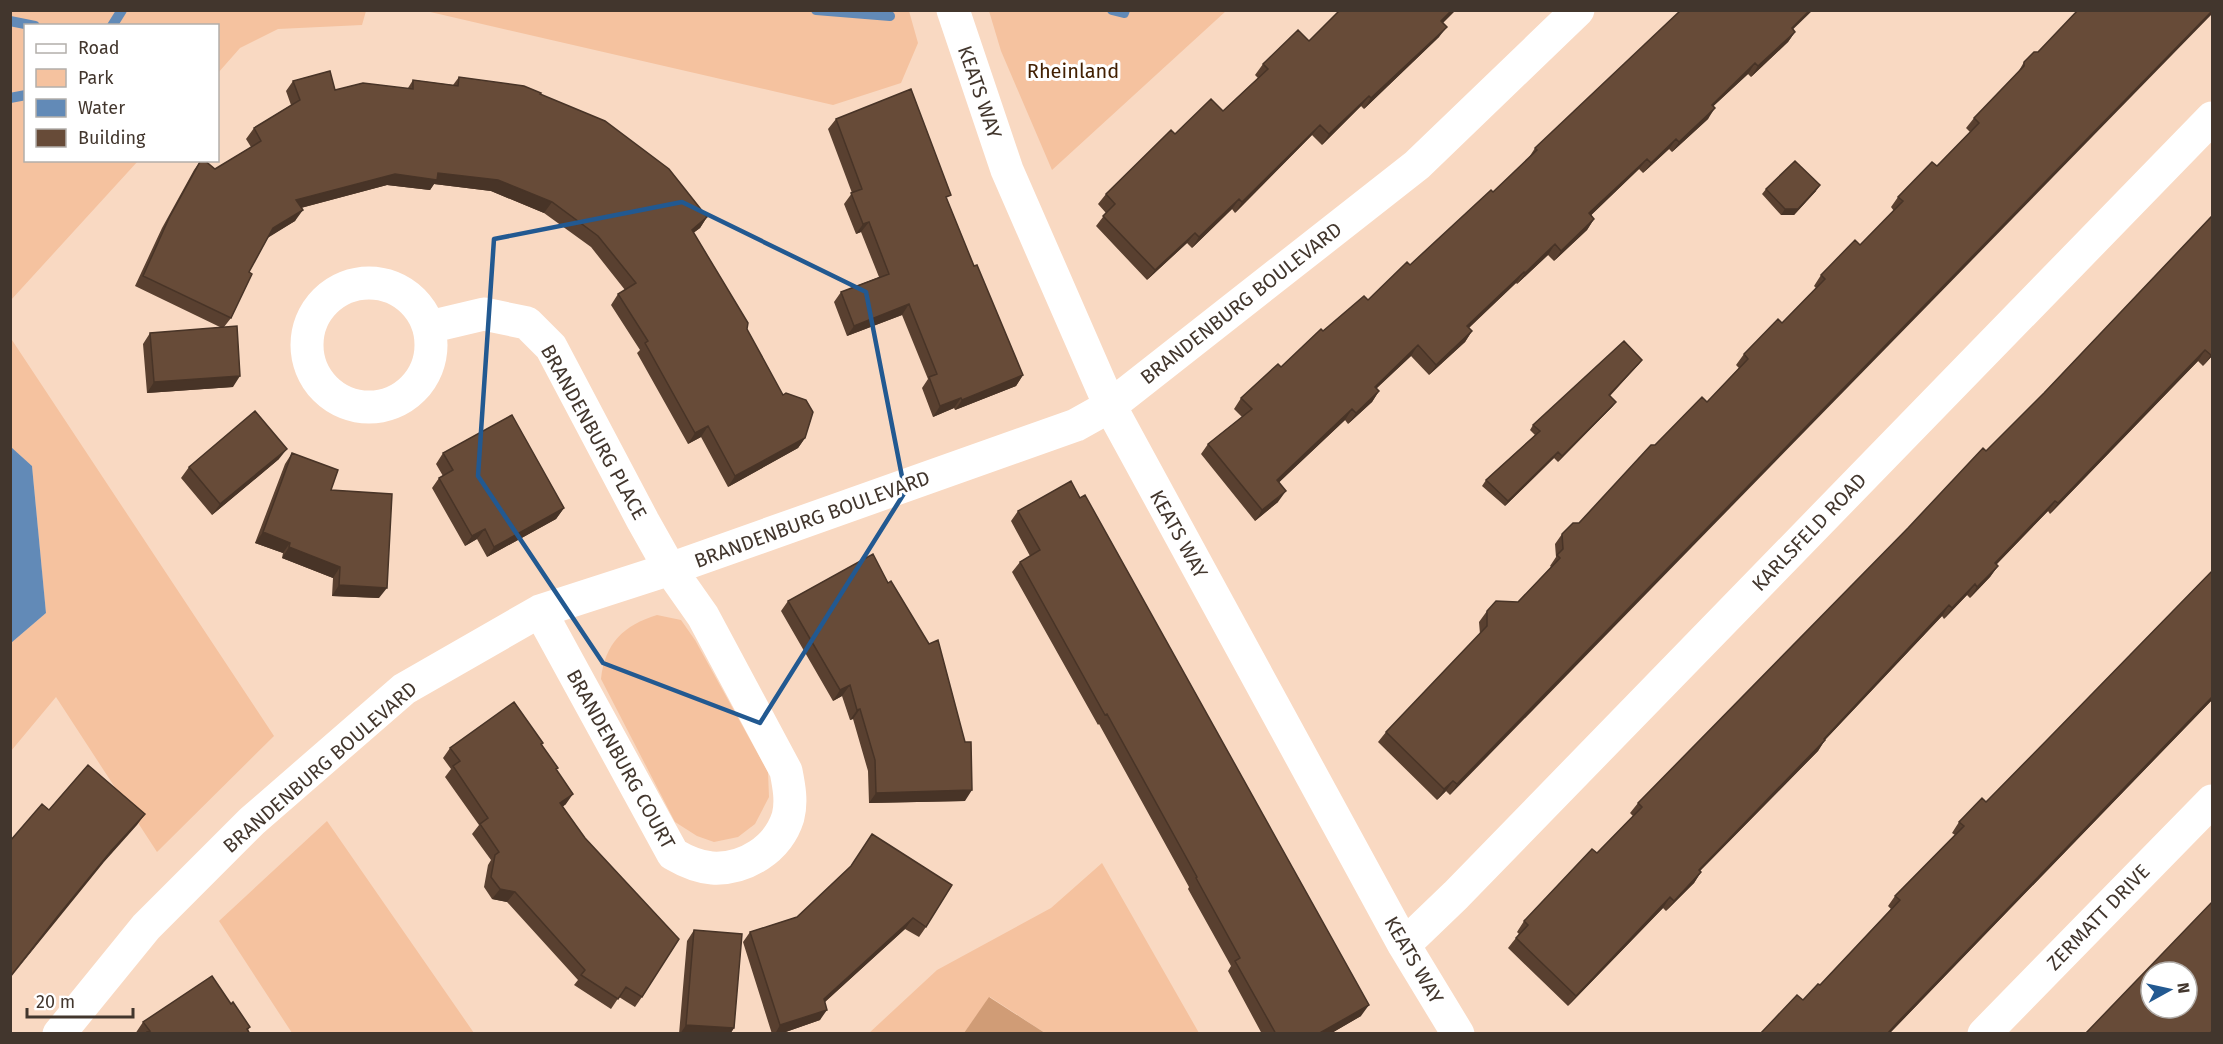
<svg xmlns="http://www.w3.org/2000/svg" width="2223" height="1044" viewBox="0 0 2223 1044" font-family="'Fira Sans',sans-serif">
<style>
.green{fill:#f5c29f}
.forest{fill:#d09c76}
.water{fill:#628ab7}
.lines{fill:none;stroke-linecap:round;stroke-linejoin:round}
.stream{stroke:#628ab7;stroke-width:10}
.minor{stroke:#fff;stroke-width:33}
.wall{fill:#594030}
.shaded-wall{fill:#483427}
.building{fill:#674b38;stroke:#483427;stroke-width:1.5;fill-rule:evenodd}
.marked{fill:none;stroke:#225991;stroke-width:4.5;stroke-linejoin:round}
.labels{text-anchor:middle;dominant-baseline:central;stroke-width:6;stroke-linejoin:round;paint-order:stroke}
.park-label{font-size:20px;fill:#422002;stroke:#fff}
.street-label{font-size:20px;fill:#42362d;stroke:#fff}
</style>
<rect width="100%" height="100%" fill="#f9d9c2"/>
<path class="green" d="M11 10H366V11L362 25 278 29 240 48 218 73V26H26V160L138 161 11 300Z
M426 11H909L918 43 901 83 833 105Z
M989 11V10L1226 11 1052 170 1001 51Z
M10 337 274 736 157 852 56 697 11 751V643L46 613 32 466 11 447Z
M657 615 681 620 695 640 768 772 769 797 755 824 738 837 714 842 697 836 675 822 601 679C605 643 624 625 657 615Z
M327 821 474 1033H292L219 921Z
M1102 863 1199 1033H1045L990 997 964 1033 868 1034 937 970 1051 908Z"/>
<path class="forest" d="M989 997 1045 1033H964Z"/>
<path class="water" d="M11 447 32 466 46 613 11 643Z"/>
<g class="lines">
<path class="stream" d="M816 10 890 16
M1112 10 1124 13 1125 10
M10 21 35 26
M112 26 122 10
M10 98 26 95"/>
<path class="minor" d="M953 10 1007 170 1110 406 1404 945 1458 1034
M307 345a62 62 0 1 1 124 0a62 62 0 1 1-124 0Z
M429 327 484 314 527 323 551 347 643 521 670 569 703 616 786 771C789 786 792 802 788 817 778 849 745 870 712 868 698 867 685 861 673 854L540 611
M1404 945 1456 895 2212 118
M59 1034 146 927 252 821 404 689 540 611 670 569 1076 425 1110 406 1417 165 1578 10
M1984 1034 2212 801"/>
</g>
<path class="wall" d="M1443 23 1439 37 1364 109 1361 106 1322 145 1312 135 1235 213 1232 209 1192 248 1187 243 1147 280 1096 226 1106 213 1098 204 1106 194 1175 134 1223 111 1258 78 1255 75 1263 64 1309 41Z
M1793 30 1795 32 1788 42 1751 77 1748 74 1713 106 1708 119 1672 152 1669 149 1643 173 1639 169 1591 215 1594 219 1587 230 1554 261 1548 255 1517 284 1516 283 1469 328 1472 331 1465 342 1429 375 1411 356 1376 389 1379 391 1372 402 1348 424 1345 420 1279 482 1278 502 1255 521 1201 454 1208 444 1242 417 1234 409 1241 398 1281 367 1323 331 1368 300 1410 265 1493 192 1528 159 1535 148Z
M2038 52 1450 795 1446 791 1437 800 1378 742 1386 732 1480 634 1479 622 1487 611 1518 602 1551 567 1550 566 1556 557 1555 544 1562 534 1579 523 1655 445 1707 402 1739 368 1736 365 1744 354 1782 323 1816 288 1814 286 1821 275 1860 245 1894 211 1891 207 1898 197 1937 166 1970 132 1966 128 1974 118 2017 74 2024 62Z
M459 77 540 94 707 217 700 228 693 233 805 438 798 448 728 487 701 437 688 444 637 353 640 350 611 305 618 294 625 290 591 247 544 213 491 191 434 184 430 190 387 185 301 208 295 221 268 237 249 272 231 318 224 327 233 387 147 393 143 344 150 333 222 328 135 286 162 228 194 170 201 160 215 169 251 147 246 139 254 128 291 105 286 91 293 81 335 90 408 88 413 80 453 85Z
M836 119 947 201 974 266 1023 375 1016 386 955 410 954 408 933 417 922 388 928 379 902 315 847 336 834 302 841 292 879 277 861 232 856 234 844 204 852 193 828 129Z
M1766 189 1816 191 1794 215H1781L1762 194Z
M2212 216V356L2203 366 2198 361 2050 514 2048 511 1996 565 1998 566 1990 577 1970 598 1967 595 1944 619 1942 616 1825 740 1818 751 1700 871 1701 872 1694 883 1666 911 1663 908 1568 1006 1508 948 1519 934 1517 932 1524 921 1597 853 1633 816 1630 813 1638 803 1986 451 2044 393Z
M1642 360 1638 365 1610 396 1616 402 1612 407 1558 462 1554 458 1505 506 1482 486 1486 480 1535 435 1530 430 1533 425Z
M292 453 331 490 379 598 332 596 333 578 282 558 283 553 255 543 285 464Z
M443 453 564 508 556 519 487 557 477 539 465 546 432 488 439 478 443 476 436 464Z
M279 459 212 515 181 478 189 467Z
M1018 511 1361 1016 1330 1034H1262L1228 971 1231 966 1188 889 1189 887 1099 724 1098 725 1012 572 1020 562 1030 556 1011 521Z
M2212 571V700L1890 1033 1803 1000 1820 985 1891 909 1888 906 1895 896 1955 835 1952 833 1959 822 1986 802 2049 738Z
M788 601 965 801 869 803 868 771 853 719 850 720 842 696 833 701 781 611Z
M543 743 542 745 556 770 566 804 562 807 642 997 635 1007 619 997 611 1009 574 985 578 980 507 902 492 899 484 887 488 865 491 860 472 834 479 825 445 777 451 769 443 758 450 748Z
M872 834 926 927 919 937 905 929 825 1002 820 1020 780 1034H772L743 942 750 932 797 917 850 868Z
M694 930 734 1028 730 1034H679L687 941Z
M231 1004 250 1027 248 1030 250 1034H135L143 1022Z"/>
<path class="shaded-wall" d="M1452 10H1456L1434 32 1441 21Z
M1810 10H1813L1784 38 1792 28Z
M2212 11V14L1450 795 1457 784Z
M1447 27 1439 37 1364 109 1371 98Z
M1795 32 1788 42 1751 77 1758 66Z
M1755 63 1748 74 1704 115 1712 105Z
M1369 96 1361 106 1322 145 1329 134Z
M1715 108 1708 119 1672 152 1679 142Z
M1320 125 1312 135 1235 213 1242 202Z
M1676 139 1669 149 1643 173 1651 163Z
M1647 159 1639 169 1582 224 1589 213Z
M438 173 498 180 552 202 544 213 491 191 434 184 430 190 387 185 289 211 296 200 395 174Z
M1820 185 1816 191 1794 215H1781L1785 209Z
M1239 199 1232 209 1192 248 1199 237Z
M303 210 295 221 266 239 273 228Z
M707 217 700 228 684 240 692 230Z
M1594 219 1587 230 1554 261 1561 251Z
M869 222 861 232 856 234 863 224Z
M1195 233 1187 243 1147 280 1155 270Z
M1555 244 1548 255 1517 284 1525 273Z
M1524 272 1516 283 1460 336 1467 326Z
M909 304 902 315 847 336 854 326Z
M1472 331 1465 342 1429 375 1436 365Z
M1418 345 1411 356 1367 397 1375 387Z
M2205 350 2198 361 2050 514 2058 503Z
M2212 354V356L2203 366 2211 355Z
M1642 360 1638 365 1605 400 1609 395Z
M1023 375 1016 386 955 410 962 400Z
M240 376 233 387 147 393 154 382Z
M1379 391 1372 402 1348 424 1356 413Z
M961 398 954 408 933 417 940 406Z
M1616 402 1612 407 1558 462 1562 456Z
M1352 409 1345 420 1270 491 1277 480Z
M708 426 701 437 688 444 695 433Z
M805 438 798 448 728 487 735 476Z
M287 449 279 459 212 515 220 504Z
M1558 452 1554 458 1505 506 1508 501Z
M1286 491 1278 502 1255 521 1262 510Z
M2055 501 2048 511 1987 574 1995 563Z
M564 508 556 519 487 557 494 547Z
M485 529 477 539 465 546 472 536Z
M263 532 290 543 283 553 255 543Z
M289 547 340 567 333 578 282 558Z
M1998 566 1990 577 1970 598 1977 587Z
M1975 584 1967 595 1944 619 1952 608Z
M339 585 387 588 379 598 332 596Z
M1949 605 1942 616 1822 743 1825 740 1818 751 1691 880 1699 870 1824 739Z
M850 685 842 696 833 701 840 690Z
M2212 697V700L1890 1033 1887 1034Z
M860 709 853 719 850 720 857 710Z
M1453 781 1446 791 1437 800 1444 789Z
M972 790 965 801 869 803 876 793Z
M573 794 566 804 553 814 560 803Z
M145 814 137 825 104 862 10 978 57 917 111 851Z
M1701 872 1694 883 1666 911 1674 901Z
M500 889 515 892 507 902 492 899Z
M1670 897 1663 908 1568 1006 1576 996Z
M913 918 905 929 816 1010 824 999Z
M1369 1005 1361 1016 1330 1034H1318Z
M827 1010 820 1020 780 1034H775L780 1025Z
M686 1025 734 1028 730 1034H680Z"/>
<path class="building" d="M1340 10H1452L1441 21 1447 27 1371 98 1369 96 1329 134 1320 125 1242 202 1239 199 1199 237 1195 233 1155 270 1103 216 1115 204 1106 194 1171 130 1175 134 1211 99 1223 111 1268 69 1263 64 1298 30 1309 41Z
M1681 10H1810L1792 28 1795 32 1758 66 1755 63 1712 105 1715 108 1679 142 1676 139 1651 163 1647 159 1589 213 1594 219 1561 251 1555 244 1525 273 1524 272 1467 326 1472 331 1436 365 1418 345 1375 387 1379 391 1356 413 1352 409 1277 480 1286 491 1262 510 1208 444 1252 409 1241 398 1278 364 1281 367 1321 329 1323 331 1364 296 1368 300 1407 262 1410 265 1491 190 1493 192 1537 150 1535 148Z
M2078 10H2212V11L1457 784 1453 781 1444 789 1386 732 1487 626V611L1496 601 1518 602 1560 558 1557 555 1563 549 1562 534 1573 523H1579L1651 445H1655L1702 397 1707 402 1748 359 1744 354 1778 319 1782 323 1825 279 1821 275 1855 240 1860 245 1903 201 1898 197 1932 162 1937 166 1979 123 1974 118 2024 66V62L2034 52H2038Z
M330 71 335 90 363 83 413 89V80L458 86 459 77 524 86 541 93 540 94 605 121 669 169 707 217 692 230 748 323 747 329 783 395 786 393 806 400 813 412 805 438 735 476 708 426 695 433 645 343 648 341 618 294 636 283 598 236 552 202 498 180 438 173 437 180 395 174 296 200 303 210 273 228 249 272 252 274 231 318 143 276 169 218 201 160H204L215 169 261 141 254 128 300 100 293 81Z
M911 89 951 195 946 197 974 266 977 265 1023 375 962 400 961 398 940 406 929 377 937 374 909 304 854 326 841 292 889 274 869 222 863 224 851 193 862 189 836 119Z
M1795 161 1820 185 1798 209H1785L1766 189Z
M2212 216V354L2211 355 2205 350 2058 503 2055 501 1995 563 1998 566 1977 587 1975 584 1952 608 1949 605 1824 739 1825 740 1699 870 1701 872 1674 901 1670 897 1576 996 1516 938 1528 925 1524 921 1592 849 1597 853 1642 807 1638 803 1908 528 1983 448 1986 451 2044 393Z
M237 326 240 376 154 382 150 333Z
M1624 341 1642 360 1609 395 1616 402 1562 456 1558 452 1508 501 1486 480 1540 431 1533 425Z
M255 411 287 449 220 504 189 467Z
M512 415 564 508 494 547 485 529 472 536 439 478 453 470 443 453Z
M292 453 338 470 331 490 392 494 387 588 339 585 340 567 289 547 290 543 263 532Z
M1071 481 1080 498 1085 495 1369 1005 1318 1034H1276L1235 961 1240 958 1196 878 1197 877 1107 714 1105 715 1020 562 1040 550 1018 511Z
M873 554 888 583 891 581 929 644 938 640 965 742H971L972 790 876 793 875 760 860 709 857 710 850 685 840 690 788 601Z
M2212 571V697L1897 1023 1887 1034H1760L1797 995 1803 1000 1818 984 1820 985 1900 900 1895 896 1964 826 1959 822 1982 798 1986 802 2049 738Z
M514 702 543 743 541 744 558 768 556 769 573 794 560 803 585 838 679 939 642 997 626 987 618 999 581 975 585 970 515 892 500 889 491 877 495 855 499 852 480 824 488 818 453 766 460 761 450 748Z
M88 765 145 814 111 851 57 917 10 977V841L42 804 49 810Z
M872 834 952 885 926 927 913 918 824 999 827 1010 780 1025 750 932 797 917 851 866Z
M2212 902V1031L2210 1034H2085ZM2151 972H2187V1008H2151Z
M694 930 742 934 734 1028 686 1025Z
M212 976 231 1004 233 1002 250 1027 247 1029 250 1034H148L147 1032 150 1031 143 1022Z"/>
<path class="marked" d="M682 202 866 292 905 492 760 723 603 663 478 476 494 239Z"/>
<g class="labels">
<g class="park-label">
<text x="1073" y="71">Rheinland</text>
</g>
<g class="street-label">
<text transform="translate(980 92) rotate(71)">KEATS WAY</text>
<text transform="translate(1241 303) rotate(-38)">BRANDENBURG BOULEVARD</text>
<text transform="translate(594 432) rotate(61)">BRANDENBURG PLACE</text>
<text transform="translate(812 519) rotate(-20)">BRANDENBURG BOULEVARD</text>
<text transform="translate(1809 532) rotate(-46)">KARLSFELD ROAD</text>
<text transform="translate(1179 534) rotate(61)">KEATS WAY</text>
<text transform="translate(621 759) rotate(61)">BRANDENBURG COURT</text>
<text transform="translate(320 767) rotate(-41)">BRANDENBURG BOULEVARD</text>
<text transform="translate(2098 917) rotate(-46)">ZERMATT DRIVE</text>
<text transform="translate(1414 960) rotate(60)">KEATS WAY</text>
</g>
</g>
<rect width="2223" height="1044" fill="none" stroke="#42362d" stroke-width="24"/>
<rect x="24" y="24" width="195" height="138" fill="#ffffff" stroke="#b3afab" stroke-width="1.5"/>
<rect x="36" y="44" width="30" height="9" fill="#ffffff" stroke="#b3afab" stroke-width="1.5"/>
<text x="78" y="54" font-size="18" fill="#42362d">Road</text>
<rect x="36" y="69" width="30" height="18" fill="#f5c29f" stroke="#b3afab" stroke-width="1.5"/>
<text x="78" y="84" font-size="18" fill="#42362d">Park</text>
<rect x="36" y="99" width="30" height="18" fill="#628ab7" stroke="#b3afab" stroke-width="1.5"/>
<text x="78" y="114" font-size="18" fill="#42362d">Water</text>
<rect x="36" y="129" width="30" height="18" fill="#674b38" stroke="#b3afab" stroke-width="1.5"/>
<text x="78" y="144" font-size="18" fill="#42362d">Building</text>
<g transform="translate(2169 990) rotate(82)"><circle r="28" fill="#ffffff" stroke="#b3afab" stroke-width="1.5"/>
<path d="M0-4.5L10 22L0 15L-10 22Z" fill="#225991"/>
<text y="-9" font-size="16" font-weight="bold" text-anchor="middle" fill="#42362d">N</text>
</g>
<path d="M27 1008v9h106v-9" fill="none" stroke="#42362d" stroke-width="3"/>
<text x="36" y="1008" font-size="18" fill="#42362d" stroke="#ffffff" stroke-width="4.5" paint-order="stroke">20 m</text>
</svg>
